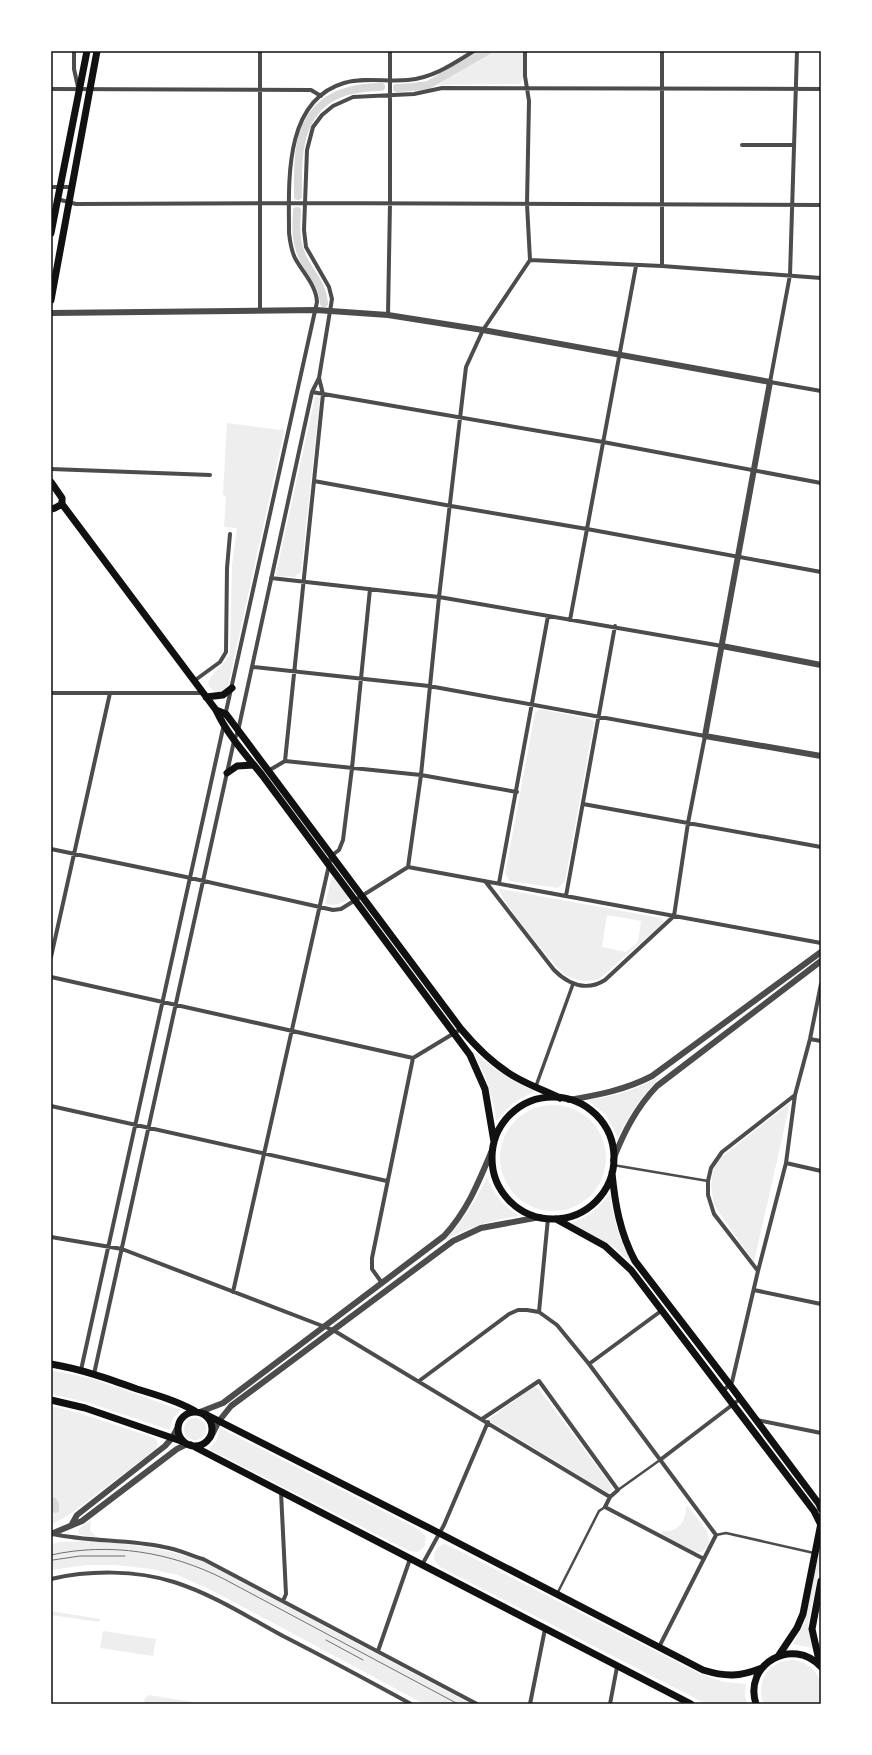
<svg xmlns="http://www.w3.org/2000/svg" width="872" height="1755" viewBox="0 0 872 1755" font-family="Quicksand,sans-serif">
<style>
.green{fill:#eee;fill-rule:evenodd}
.water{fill:#d9d9d9}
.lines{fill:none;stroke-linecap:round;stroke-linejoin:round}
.canal{stroke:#d9d9d9;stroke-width:8}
.service{stroke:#4c4c4c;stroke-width:2.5}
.pedestrian{stroke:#4c4c4c;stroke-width:3.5}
.minor{stroke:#4c4c4c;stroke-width:4}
.tertiary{stroke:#4c4c4c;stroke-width:6}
.secondary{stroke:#111;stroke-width:7}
.primary{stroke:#111;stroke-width:7}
.tram{stroke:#707070;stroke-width:1}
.neatline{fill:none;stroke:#111;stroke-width:1.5}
</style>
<rect width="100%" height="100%" fill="#fff"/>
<path class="green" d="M491 51H523V77L520 84 437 85Z
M317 396 320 398 301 572 294 577 277 576 276 574 315 397Z
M227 423 280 430 283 428 284 432 228 686 222 692H216L210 688 208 683C212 670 226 666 230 652L232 565 237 528 224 527 226 497 223 494Z
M539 709 590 719 594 722 565 881 558 888 510 881 505 874 535 713Z
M332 876 349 898C341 904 336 906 325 904Z
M499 889H501L661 918 663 921 662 924 599 979C589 982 576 981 567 976 556 969 500 900 499 889ZM607 915 641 921 638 942 626 952 602 947Z
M472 1050C491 1068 511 1081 535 1091L513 1103 496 1121C493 1095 485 1073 472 1050Z
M661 1076C643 1095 629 1113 618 1138L606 1115 588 1100C614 1097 638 1089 661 1076Z
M790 1103 754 1262 714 1205 711 1185 713 1171 719 1159Z
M500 1158a53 53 0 1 1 106 0a53 53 0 1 1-106 0Z
M487 1177C494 1194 503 1206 519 1216 490 1220 465 1228 441 1243 462 1224 475 1202 487 1177Z
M610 1193C613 1219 620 1242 633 1265L614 1247 571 1223C588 1217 600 1208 610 1193Z
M51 1370 93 1379 181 1410 173 1418 170 1430 86 1402 51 1394Z
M533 1387 538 1388 610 1484 612 1490 610 1492H607L488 1420Z
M51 1406 79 1413 152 1437 156 1439 158 1445 156 1449 69 1515 51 1525Z
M184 1429a11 11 0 1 1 22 0a11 11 0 1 1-22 0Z
M220 1428 420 1530 426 1537 425 1546 418 1552 409 1551 209 1449 217 1440Z
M688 1506 707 1531 709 1540 708 1546 702 1552H696L661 1534 663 1531C678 1533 686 1521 686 1507Z
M91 1520 90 1531 97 1537 79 1535V1529Z
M82 1541C124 1543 162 1547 202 1561L471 1704H424L217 1593 178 1575 151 1569 115 1565H87L51 1570V1544L61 1542Z
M821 1541V1562L808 1624 812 1648 793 1644 804 1623Z
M446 1544 698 1673 724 1682 746 1684 745 1695 747 1704H706L440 1567 434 1560C433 1551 438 1545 446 1544Z
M51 1611 100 1619 99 1622 51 1615Z
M103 1631 156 1639 153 1656 100 1648Z
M791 1660C814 1661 827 1682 819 1704H764C755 1683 768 1661 791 1660Z
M149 1695 206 1704H144L145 1698Z"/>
<path class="water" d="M55 1497 59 1503V1512L55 1513 51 1509V1499Z"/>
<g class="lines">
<path class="canal" d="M397 88 413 87 428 85 487 51
M298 196C298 179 297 160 301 143 310 101 340 87 381 87
M297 211C296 228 295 242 303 258 311 275 322 283 324 303"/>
<path class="service" d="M613 1165 708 1181
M618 1490 660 1460
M716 1535 726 1533 814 1553
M557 1594 599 1511 605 1507"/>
<path class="pedestrian" d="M536 1086 573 984"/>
<path class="minor" d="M74 51V69L78 87
M260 51V311
M662 51V266
M797 51 790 275 770 382 821 391
M51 89 311 90 321 96
M742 145H793
M51 187H72
M57 199 76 204 289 203 821 205
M530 260 662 266 821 278
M388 315 390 203V51
M312 392 603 442 821 483
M51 469 210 475
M314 481 451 506 587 529 821 572
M271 578 439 597 722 646
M570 620 636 266
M253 667 429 686 705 736 688 823 674 916
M194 681 220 662 226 652 227 568 230 534
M51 693H203
M225 716 317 302C316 285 303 273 295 258 291 250 290 242 289 233 289 183 283 101 344 83 364 77 387 82 408 80 433 78 453 64 474 51
M285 761 323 394 319 378
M268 771 285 761 421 775 517 792
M583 804 821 847
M51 849 186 877 333 910 341 909 408 867 421 775 439 597 466 367 483 330 530 260 527 204 529 101 525 76V51
M408 867 821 943
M485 881 554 970C568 984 586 992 605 980L674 916
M499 883 548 616
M566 896 615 626
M51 957 110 693
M51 977 413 1058 461 1029
M810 1039 821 1041
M51 1106 387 1181
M786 1163 821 1171
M51 1237 122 1249 333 1330 610 1497
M758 1271 714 1214 708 1195V1181L711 1168 722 1152 795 1095
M382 1283 372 1269V1258L413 1058
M754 1290 821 1304
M233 1292 331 856 339 850 343 840 352 768 370 589
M539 1312 548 1218
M589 1364 661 1311
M81 1370 224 724
M94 1374 234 741 238 731 312 392 319 378 332 299 329 287 306 247 304 230 307 150 313 127 322 115 333 106 353 97 414 94 442 88 821 89
M419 1381 509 1314 518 1310H527L539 1312 557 1325 589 1364 716 1535 659 1647
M723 1391 732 1382 758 1271 786 1163 795 1095 810 1039 821 984
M482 1419 539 1381 618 1490 610 1497 605 1507 704 1559
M757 1420 821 1433
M660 1460 740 1399
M281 1492 286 1594 283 1601
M53 1534C90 1542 127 1539 164 1547 177 1549 190 1555 203 1559L477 1704
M422 1565 444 1525 488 1422
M51 1579C90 1570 136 1570 174 1582 212 1594 248 1617 283 1636 326 1658 369 1681 411 1704
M378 1651 410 1559
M530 1704 545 1629
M610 1704 617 1667"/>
<path class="tertiary" d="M51 313 316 310 388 315 483 330 770 382 705 736 821 756
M722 646 821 665
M569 1100C598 1095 625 1090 652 1076L821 952
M613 1160C624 1132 636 1108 657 1086L821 961
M200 1412 223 1403 444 1236C468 1210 479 1181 493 1148
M211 1437 219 1421 231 1406 453 1241 481 1228 540 1217
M72 1524 77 1515 165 1446 172 1438 178 1427
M51 1534 82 1521 177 1449 187 1444"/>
<path class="secondary" d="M51 482 62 498V504L216 710C227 734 245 754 262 775L470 1055 485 1089 494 1142
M51 509 55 508 62 504
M206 697 223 695 232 688
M216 710 226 714 461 1029C477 1048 495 1066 517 1078 531 1086 546 1091 560 1098
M227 773 237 766 254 765
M492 1158a61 61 0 1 1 122 0a61 61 0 1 1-122 0Z
M612 1173C615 1204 620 1233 635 1261L730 1385 819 1504 821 1509
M556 1219 605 1246 631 1270 814 1511 821 1525
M779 1655 797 1628 803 1614 821 1523
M820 1665 812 1629 821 1581"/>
<path class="primary" d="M51 233 87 51
M51 300 97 51
M51 1364C81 1369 109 1379 137 1389 157 1395 177 1401 195 1411
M51 1400 85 1408 184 1442
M178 1429a17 17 0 1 1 34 0a17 17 0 1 1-34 0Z
M205 1414 439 1533 703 1670C726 1677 739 1677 762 1668
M191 1445 691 1704
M756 1704C743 1664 793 1636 821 1667"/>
<path class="tram" d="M51 1555C110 1542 171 1552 224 1579L458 1704
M53 1560 80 1556H125
M326 1640 363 1660"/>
</g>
<rect width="872" height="1755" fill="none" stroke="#ffffff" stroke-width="104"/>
<rect x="52" y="52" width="768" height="1651" class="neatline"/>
</svg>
